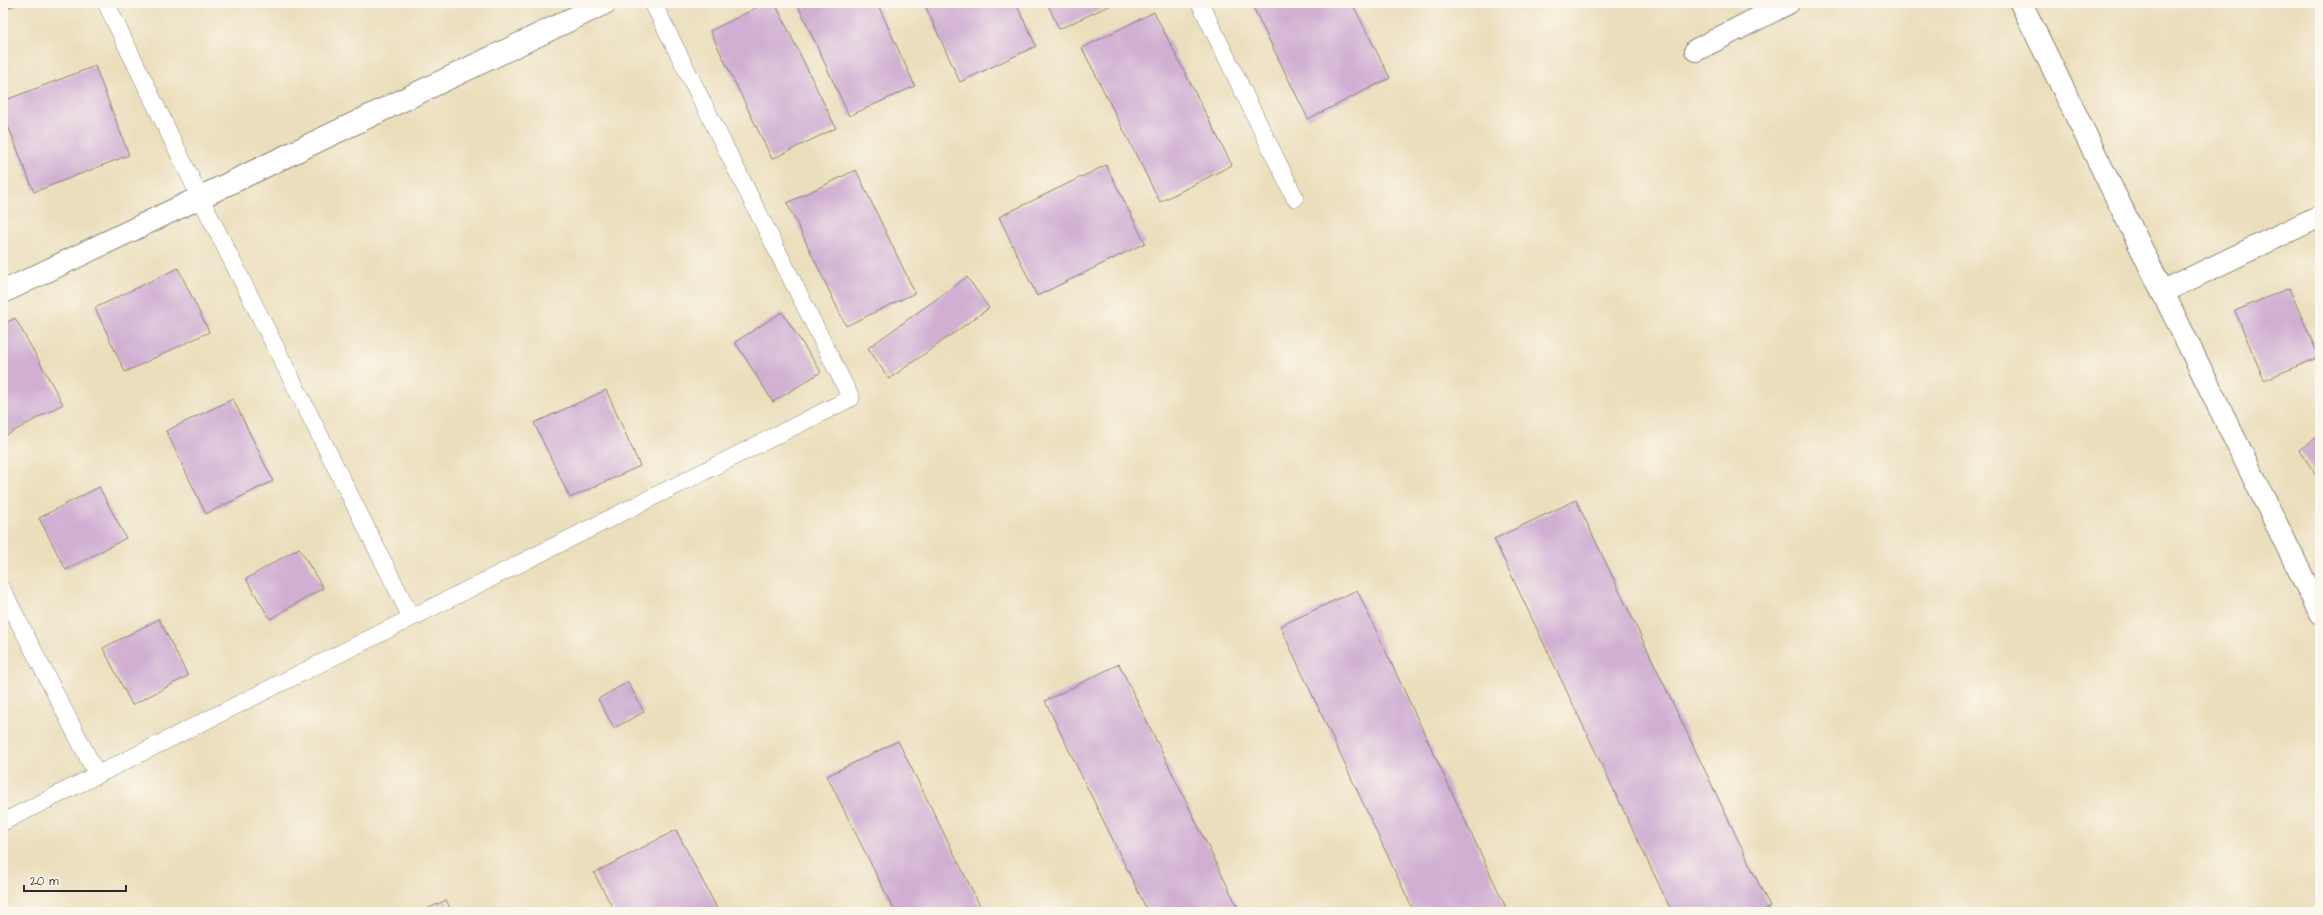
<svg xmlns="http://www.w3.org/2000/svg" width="2323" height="915" viewBox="0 0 2323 915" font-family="'Architects Daughter',sans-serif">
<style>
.building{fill:#d0afd3}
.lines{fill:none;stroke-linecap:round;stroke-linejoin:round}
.service-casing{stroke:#8b8474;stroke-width:18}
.minor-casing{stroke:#8b8474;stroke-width:24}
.service{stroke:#fff;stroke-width:17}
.minor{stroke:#fff;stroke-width:22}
</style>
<rect width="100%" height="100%" fill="#fbf7ec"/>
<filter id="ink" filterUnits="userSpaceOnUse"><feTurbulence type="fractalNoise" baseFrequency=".025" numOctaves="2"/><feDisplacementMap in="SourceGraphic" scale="8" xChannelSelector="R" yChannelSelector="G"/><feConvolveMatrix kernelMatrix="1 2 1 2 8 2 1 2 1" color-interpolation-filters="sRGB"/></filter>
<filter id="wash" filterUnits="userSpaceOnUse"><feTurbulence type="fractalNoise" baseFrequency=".012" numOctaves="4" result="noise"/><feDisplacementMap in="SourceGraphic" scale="16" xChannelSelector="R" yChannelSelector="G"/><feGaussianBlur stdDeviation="0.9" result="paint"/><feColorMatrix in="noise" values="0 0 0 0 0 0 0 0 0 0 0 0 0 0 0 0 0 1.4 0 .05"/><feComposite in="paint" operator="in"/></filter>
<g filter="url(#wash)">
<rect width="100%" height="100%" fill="#ebdebc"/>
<g id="blocks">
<path class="building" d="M3 3H19L3 11Z
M766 3H775L836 128 772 159 710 31Z
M797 3H877L915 86 849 116Z
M924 3H1016L1036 46 960 82Z
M1047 3H1115L1059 29Z
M1251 3H1352L1390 78 1308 119Z
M1154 12 1232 165 1160 202 1082 48Z
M95 66 129 155 34 192 3 113V101Z
M1106 165 1145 243 1037 296 999 217Z
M856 170 915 293 846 326 787 203Z
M178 268 209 332 125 372 95 308Z
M967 277 989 308 889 379 868 348Z
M2289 288 2319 357 2264 380 2235 311Z
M782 312 821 372 773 402 735 342Z
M15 318 63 404 3 437V325Z
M606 390 640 466 570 498 534 423Z
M233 399 273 481 206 514 166 431Z
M2320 435V480L2299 450Z
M99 487 126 538 66 570 39 518Z
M1576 500 1770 907 1760 912H1672L1494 539Z
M299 548 323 588 270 619 246 579Z
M1357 590 1508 912H1414L1280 626Z
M159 619 188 676 132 705 103 648Z
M1119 664 1240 912H1148L1045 701Z
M628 682 644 712 614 728 598 699Z
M898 741 983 912H895L827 776Z
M676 830 719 912H615L594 873Z
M446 900 452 912H421Z"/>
</g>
</g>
<g filter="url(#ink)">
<use href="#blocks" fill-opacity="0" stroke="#8b8474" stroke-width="1"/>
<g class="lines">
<g class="service-casing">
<path id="service" d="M106 3 200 197 411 617
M1200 3 1295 198
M3 591 97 775
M3 822 851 398 653 3"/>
</g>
<g class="minor-casing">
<path id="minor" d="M2021 3 2320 613
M1696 50 1788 3
M3 292 605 3
M2162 292 2320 216"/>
</g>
<use href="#service" class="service"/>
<use href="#minor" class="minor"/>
</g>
</g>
<rect width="2323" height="915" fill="none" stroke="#fbf7ec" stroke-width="16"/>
<path d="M24 885v6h102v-6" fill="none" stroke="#2b2b2b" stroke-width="2"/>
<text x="30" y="885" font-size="12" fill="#2b2b2b" stroke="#fbf7ec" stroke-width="3" paint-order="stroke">20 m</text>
</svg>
